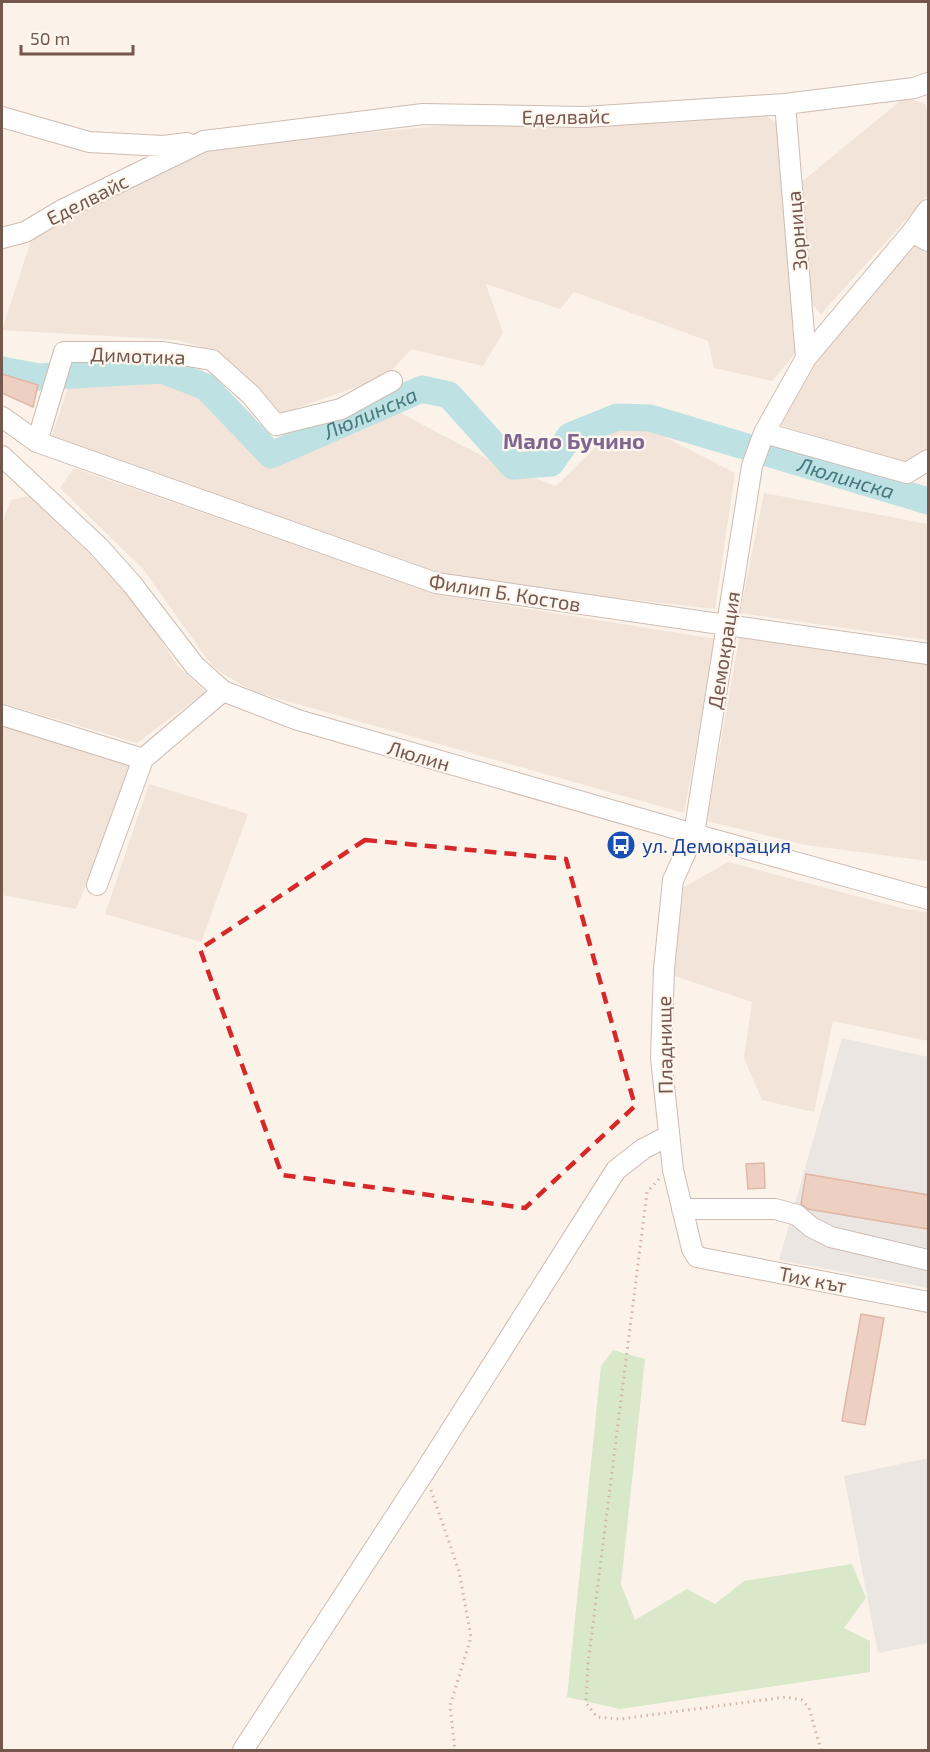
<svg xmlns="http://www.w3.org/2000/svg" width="930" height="1752" viewBox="0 0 930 1752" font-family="'Exo 2',sans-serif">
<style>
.residential{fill:#f2e4d8}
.industrial{fill:#ece6e2}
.green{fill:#d8e8c8}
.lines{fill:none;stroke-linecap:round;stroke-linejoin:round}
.river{stroke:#bee1e4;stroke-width:27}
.building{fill:#eed0c2;stroke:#e0b6a4;stroke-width:1.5}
.minor-casing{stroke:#cebcb2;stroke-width:22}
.path{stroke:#d4b3a5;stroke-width:3;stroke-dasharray:1.5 4.5;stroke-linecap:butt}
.minor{stroke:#fff;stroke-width:20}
.marked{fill:none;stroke:#d62828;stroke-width:4.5;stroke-dasharray:12 8;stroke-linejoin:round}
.labels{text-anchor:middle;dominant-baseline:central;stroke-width:4.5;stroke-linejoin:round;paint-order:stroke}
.street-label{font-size:20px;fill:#74584e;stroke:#fef7ef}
.transit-label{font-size:20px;fill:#164399;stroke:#fef7ef;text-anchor:start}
.water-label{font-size:21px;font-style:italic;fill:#467a7f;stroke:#fef7ef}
.quarter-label{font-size:22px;font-weight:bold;fill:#7e668f;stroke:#fef7ef}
</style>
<rect width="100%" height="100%" fill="#fbf2e9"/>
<path class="residential" d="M905 97 925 104 928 111V195L821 314 806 297 799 184Z
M763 113 781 127 799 349 772 381 714 368 708 341 574 292 560 309 486 284 503 333 483 366 411 349 387 376 280 414 220 352 178 340 2 330 33 235 202 148 439 126Z
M912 244 928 251V456L909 466 780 425 826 345Z
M74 369H201L273 439 327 443 393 409 499 465 556 486 612 431 645 427 735 473 715 609 461 580 52 436Z
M74 468 435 594 716 639 684 813 251 691 213 667 143 569 60 488Z
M764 493 928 524V640L740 613Z
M29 496 133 596 177 665 205 692 137 743 2 703V523L11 500Z
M740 633 928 664V861L806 845 707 821Z
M2 723 136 765 76 909 2 895Z
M149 784 248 814 201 942 105 914Z
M728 862 905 909 928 912V1041L833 1021 814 1112 762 1100 744 1058 752 1002 672 975 684 887Z"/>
<path class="industrial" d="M842 1038 928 1057V1288L779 1260Z
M928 1458V1643L878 1653 844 1476Z"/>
<path class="green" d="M613 1350 645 1359 621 1584 635 1620 687 1589 715 1604 744 1581 852 1564 866 1598 844 1628 870 1641V1672L620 1709 567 1697 601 1366Z"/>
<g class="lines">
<path class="river" id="s1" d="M2 370 39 377 162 370 206 387 271 455 422 389 449 395 513 466 551 463 570 436 617 417 650 418 928 501"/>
</g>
<path class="building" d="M2 374 38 385 33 407 2 393Z
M764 1163 765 1188 748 1189 746 1164Z
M806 1174 928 1195V1229L808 1209 801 1204Z
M861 1314 884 1318 865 1425 842 1421Z"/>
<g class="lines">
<g class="minor-casing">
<path id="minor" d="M785 104 806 358
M2 117 89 142 163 146 187 143
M928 210 912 232 928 241
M912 232 806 358 764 433 752 466 694 834 673 880 664 969 661 1058 673 1170 692 1249 697 1257 928 1302
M2 238 25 232 62 210 204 141 423 114 584 117 785 104 914 88 928 83
M2 417 37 442 436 583 928 654
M764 433 907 473 928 460
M37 442 64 352H163L212 360 251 395 276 425 341 409 392 381
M2 456 99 547 132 584 195 666 223 691 298 720 694 834 928 899
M2 715 143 759
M97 885 143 759 223 691
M682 1209H775L797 1215 811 1227 831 1237 928 1260
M243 1750 425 1471 616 1170 643 1149 668 1136"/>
</g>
<path class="path" d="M659 1179 647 1192 588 1664 586 1703 597 1717 620 1719 786 1697 802 1700 809 1708 821 1750
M431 1490 459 1571 471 1637 450 1706 455 1750"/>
<use href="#minor" class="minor"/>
</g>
<path class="marked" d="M365 840 566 859 635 1106 525 1208 282 1175 200 949Z"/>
<defs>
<g id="bus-disc" transform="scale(1.5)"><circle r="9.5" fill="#1a4fb4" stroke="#fef7ef"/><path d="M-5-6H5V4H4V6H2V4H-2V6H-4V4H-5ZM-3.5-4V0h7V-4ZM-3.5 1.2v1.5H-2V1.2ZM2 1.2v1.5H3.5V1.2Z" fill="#fff"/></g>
</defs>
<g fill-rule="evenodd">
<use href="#bus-disc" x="621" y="845"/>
</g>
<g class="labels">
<g class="street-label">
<text transform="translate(566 116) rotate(-1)">Еделвайс</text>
<text transform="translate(87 199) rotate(-27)">Еделвайс</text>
<text transform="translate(796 231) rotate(-95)">Зорница</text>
<text transform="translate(138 355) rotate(2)">Димотика</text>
<text transform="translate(505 592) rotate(9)">Филип Б. Костов</text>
<text transform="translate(723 650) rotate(-81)">Демокрация</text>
<text transform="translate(419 755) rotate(16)">Люлин</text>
<text transform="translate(664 1045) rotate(-91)">Пладнище</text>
<text transform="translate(813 1279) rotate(11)">Тих кът</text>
</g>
<g class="transit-label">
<text x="642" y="845">ул. Демокрация</text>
</g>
<g class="water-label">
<text stroke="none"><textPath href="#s1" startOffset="410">Люлинска</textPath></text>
<text stroke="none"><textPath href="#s1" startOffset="950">Люлинска</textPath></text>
</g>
<g class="quarter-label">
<text x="574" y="440">Мало Бучино</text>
</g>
</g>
<rect width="930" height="1752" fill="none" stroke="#74584e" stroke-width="6"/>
<path d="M21 45v9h112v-9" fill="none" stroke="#74584e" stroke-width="3"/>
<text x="30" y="45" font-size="18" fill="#74584e" stroke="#fef7ef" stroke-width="4.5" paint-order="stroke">50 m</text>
</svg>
